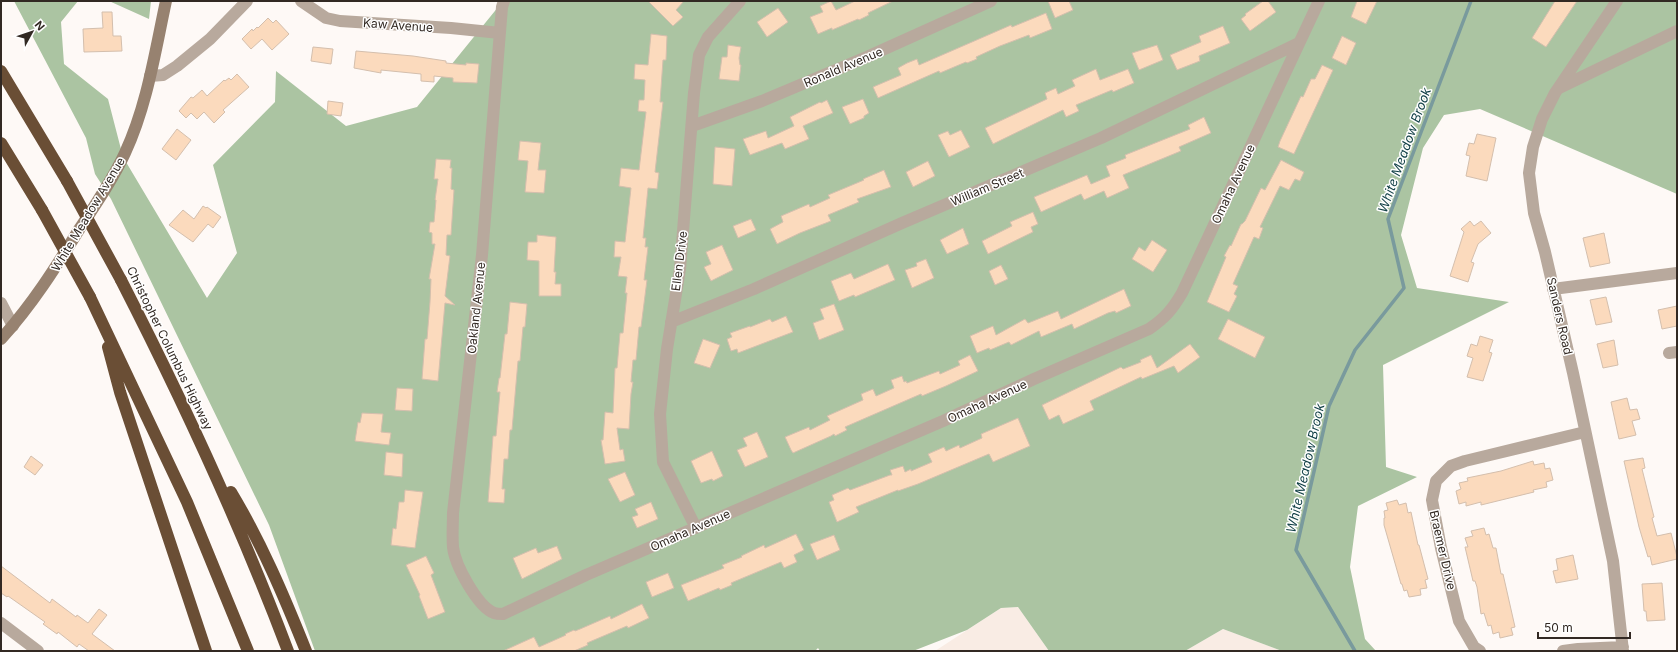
<svg xmlns="http://www.w3.org/2000/svg" width="1678" height="652" viewBox="0 0 1678 652" font-family="Inter,sans-serif">
<style>
.built{fill:#f9ece4}
.forest{fill:#abc4a2}
.lines{fill:none;stroke-linecap:round;stroke-linejoin:round}
.stream{stroke:#799a9d;stroke-width:3.5}
.building{fill:#fbdabd;stroke:#d4bfad}
.street{stroke:#b8a99d;stroke-width:12}
.secondary{stroke:#978270;stroke-width:12}
.highway{stroke:#6a4e35;stroke-width:12}
.highway-bridge{stroke:#6a4e35;stroke-width:12}
.labels{text-anchor:middle;dominant-baseline:central;stroke-width:3;stroke-linejoin:round;paint-order:stroke}
.street-label{font-size:12px;fill:#322923;stroke:#fff}
.water-label{font-size:13px;font-style:italic;fill:#103f45;stroke:#fff}
</style>
<rect width="100%" height="100%" fill="#fef9f6"/>
<path class="built" d="M1018 607 1049 651H935L1001 608Z
M1223 629 1282 651H1185Z"/>
<path class="forest" d="M14 1H78L61 22 64 64 108 99 123 157 207 298 237 253 213 165 275 102 276 71 346 126 417 107 503 1H1677V194L1480 109 1444 115 1423 148 1401 235 1417 288 1509 302 1383 365 1386 467 1417 477 1358 506 1350 567 1365 639 1376 651H1282L1223 629 1185 651H1049L1018 607 1001 608 967 630 913 651H820L818 648 815 651H315L269 525 111 199 95 174 86 138Z
M109 1H151L149 19Z"/>
<g class="lines">
<path class="stream" d="M1355 651 1296 550 1329 406 1355 350 1404 288 1388 219 1471 1"/>
</g>
<path class="building" d="M648 1H684L676 10 683 17 673 26Z
M831 1 836 10 855 1H893L868 13 869 15 859 20 858 19 832 30V28L818 34 810 17 823 12 820 6Z
M1048 1H1069L1073 10 1055 18Z
M1263 1H1268L1276 12 1250 31 1241 19 1246 15 1245 14Z
M1357 1H1377L1366 24 1351 17Z
M1555 1H1577L1546 47 1532 38Z
M778 8 788 22 767 37 757 22Z
M102 12H112L113 36H121L122 51 84 52 83 29 103 28Z
M1046 13 1052 29 1030 38 1029 35 1000 46 976 57 977 59 967 63 966 62 940 73 939 71 878 98 873 87 901 75 898 68 907 63 917 59 919 65 1011 25 1012 27Z
M268 18 273 23 276 20 289 34 272 50 262 39 251 49 242 39 252 29 253 31 257 27 258 28Z
M1223 26 1230 43 1199 56 1200 61 1177 70 1170 55 1201 42 1199 36Z
M651 34 667 36 666 60H663L660 102H663L655 172 659 173 657 189 648 188 643 238H646L645 247H648L644 280H647L641 327H639L636 360H633L631 382H633L631 394 629 429 617 428 620 450 623 449 625 461 605 464 601 440H603L605 412 613 413 615 368H617L620 333H623L627 293H625L627 277 618 276 621 257H614L615 241 625 242 631 188 619 186 621 168 639 170 646 112 638 111 639 100H644L645 80 634 79 635 64 648 65Z
M1342 36 1356 43 1346 65 1332 58Z
M728 45 741 47 739 58 740 65H741L739 81 719 79 722 57H727Z
M1157 45 1163 60 1139 70 1132 53Z
M313 47 333 49 331 64 311 61Z
M356 51 413 56 446 61V63L466 65V63L479 64 477 83 453 82V78L434 76V82L421 81V74L381 70V73L354 68Z
M1322 65 1333 70 1294 154 1278 147 1280 141 1301 96 1303 97 1311 79H1315Z
M1096 69 1100 80 1128 69 1134 83 1113 92 1112 90 1076 105 1079 111 1066 117 1063 110 993 144 985 128 1047 99 1045 93 1056 88 1058 94 1075 86 1072 80Z
M237 74 249 87 223 110 225 112 214 123 204 112 197 119 191 113 186 118 179 111 191 97 193 98 202 90 207 96 224 80 225 81 229 78 231 80Z
M863 99 869 113 864 116V118L850 124 842 107Z
M827 100 833 113 803 126 809 139 785 149 782 143 750 155 743 139 766 131 768 138 794 126 790 117 820 102 821 103Z
M328 101 343 103 341 116 327 114Z
M1204 117 1211 133 1179 147 1181 151 1123 175 1129 188 1107 198 1104 191 1084 200 1081 194 1041 212 1034 197 1087 175 1091 184 1110 176 1106 166 1126 158 1125 155 1190 129 1188 125Z
M177 129 191 140 176 160 162 149Z
M961 130 970 147 949 157 938 135 948 131 950 135Z
M1477 134 1496 138 1487 181 1466 176 1470 156 1466 155 1469 143 1474 144Z
M520 141 541 143 538 170H546L544 193 525 192 528 161 518 160Z
M715 147 735 149 732 186 713 184Z
M436 159 451 160 450 168H452L451 189 454 190 451 235H447L446 255 450 256 445 296 455 305 445 303 438 381 422 379 425 339H427L430 302 431 279H429L435 244H432V233L429 232 430 222H434L436 200H435L438 179H434Z
M1281 160 1304 172 1300 181 1295 179 1289 190 1280 186 1260 227 1263 228 1259 239 1254 237 1233 284 1238 286 1234 294 1237 296 1229 312 1207 302 1226 257 1224 256 1230 245 1231 246 1241 224H1242L1245 221 1261 188 1265 190Z
M928 161 935 176 913 187 906 172Z
M884 170 891 187 857 199 859 202 828 215 831 221 800 233 777 244 770 229 783 222 781 216 809 204 810 207 830 198 828 195 864 180 863 179Z
M203 206 206 208 207 207 221 217 213 228 208 224 193 242 169 225 183 210 194 219Z
M1033 212 1038 224 1031 227 1033 232 988 254 982 241 1012 226 1010 222Z
M751 219 756 230 738 238 733 226Z
M1470 221 1474 226 1481 221 1491 233 1478 244 1471 262 1474 263 1468 282 1450 276 1464 232 1461 229Z
M963 228 969 244 947 254 940 240Z
M1604 233 1610 263 1590 267 1583 238Z
M537 235 556 237 554 272H556L555 284H561V296H539V261L527 260 528 242H537Z
M1152 240 1167 250 1153 272 1132 259 1139 247 1145 251Z
M722 245 733 270 711 281 704 267 711 264 706 252Z
M926 259 934 278 912 288 905 270 917 266 916 263Z
M888 264 895 280 855 297 854 295 839 301 831 281 851 273 854 279Z
M1001 265 1008 279 995 285 989 271Z
M1124 289 1131 306 1116 313 1115 311 1108 313 1074 329 1072 324 1041 337 1039 331 1011 345 1009 342 990 350 989 348 977 353 970 336 993 326 996 335 1025 319 1028 323 1058 311 1061 319Z
M1606 297 1612 322 1596 325 1590 300Z
M510 302 527 304 525 327H523L520 361H518L512 430H510L508 459H504L502 489H505L504 503 488 502 493 436H496L500 392H497L499 378H500L505 334H507Z
M834 304 844 330 819 340 813 323 824 319 820 309Z
M1677 306V326L1662 329 1658 310Z
M786 316 793 332 738 353 737 349 731 351 727 339 732 337 730 333 750 326V327L770 319 772 322Z
M1228 319 1265 337 1255 358 1218 339Z
M1480 336 1493 340 1489 352 1492 353 1483 381 1467 377 1473 358 1467 356 1471 344 1477 346Z
M703 339 720 345 710 368 694 363Z
M1614 340 1618 365 1603 368 1597 344Z
M1190 344 1200 357 1178 373 1174 366 1142 379 1141 377 1090 401 1094 410 1063 424 1059 415 1049 420 1042 405 1121 367 1123 369 1141 362 1140 360 1151 355 1157 368Z
M970 355 978 371 946 386 922 396 921 394 845 427 847 430 835 436 834 434 831 436 793 453 791 450 785 437 809 427 810 430 830 420 827 416 863 400 861 394 873 389 876 396 894 388 891 380 902 376 904 382 906 381 907 383 939 371 940 374 960 365 958 361Z
M397 388 413 389 412 411 395 410Z
M1627 398 1630 410 1637 409 1640 419 1632 421 1636 435 1619 439 1611 402Z
M362 413 383 414 381 432 391 433 389 445 355 441 358 422 360 423Z
M1018 418 1030 446 993 462 989 454 918 484 898 491V490L856 507 859 512 837 522 829 502 834 500 832 495 848 488 850 490 890 475H892L890 470 903 466 905 472 911 469V471L932 462 928 454 944 447 946 451 959 445 960 448 982 438 981 434Z
M757 432 768 457 745 467 737 450 747 446 743 438Z
M712 451 723 476 713 481 712 479 701 483 691 461Z
M386 452 403 454 402 477 384 475Z
M31 456 43 465 35 475 24 467Z
M1643 458 1645 468 1642 469 1654 517 1652 518 1657 536 1671 533 1677 557V559L1652 565 1650 556 1648 557 1639 527 1624 461Z
M1533 461 1534 465 1544 463 1545 469 1550 468 1553 480 1546 482 1547 487 1533 490 1534 492 1481 505V502L1466 506V502L1459 504 1456 491 1461 489 1459 483 1468 481 1467 478 1501 471Z
M625 472 635 495 620 502 608 479Z
M405 490 423 492 415 548 391 545 393 528 396 529 399 502H404Z
M1397 500 1399 505 1406 503 1408 513 1411 512 1418 545H1419L1428 579 1425 580 1427 588 1420 589 1421 595 1409 597 1407 590 1404 591 1402 584H1401L1384 525V518H1385L1384 511 1388 510 1386 503Z
M651 502 658 519 637 528 632 517 638 515 635 509Z
M1484 528 1486 535 1489 534 1493 548H1496L1501 574H1503L1515 627 1511 628 1513 635 1500 638 1499 632 1493 634 1491 625 1488 626 1484 613 1481 614 1477 587 1475 581H1473L1465 547H1468L1465 538 1473 536 1471 531Z
M796 534 804 550 794 555 797 562 784 568 781 562 731 583 732 585 720 590 719 588 688 601 681 585 724 568 722 565 742 557 741 556 764 545 765 548Z
M834 535 840 550 817 560 810 544Z
M557 546 562 559 522 579 513 558 536 548 538 553Z
M1573 555 1578 579 1556 583 1553 571 1558 570 1556 559Z
M426 556 434 573 431 575 445 612 428 619 419 596 420 595 406 565Z
M1 566 50 603 52 599 76 617 77 615 88 623 99 609 107 615 92 634 115 651H89L79 644 77 647 58 632 57 634 43 624 45 622 8 596 7 597 1 593Z
M668 573 674 588 652 597 646 582Z
M1662 583 1665 620 1647 621 1646 611H1644L1642 584Z
M642 604 649 618 628 628 627 626 587 643 588 645 574 651H503L534 637 539 647 566 635 565 634 574 630 575 631 580 629 610 616 611 619Z"/>
<g class="lines">
<path class="street" d="M301 1 326 18 340 21 451 28 500 33
M504 1 502 7 482 255 453 513C453 524 452 535 453 547 455 565 477 606 494 613 497 614 501 614 503 614L586 575 943 421 1034 379 1149 329C1165 318 1172 310 1182 293L1319 1
M1617 1 1555 93 1542 119 1533 147 1529 173 1534 213 1545 252 1573 373 1613 561 1623 651
M150 76 163 75 177 66 210 39 247 1
M1559 88 1677 31
M692 126 762 101 869 56 991 1
M1553 289 1677 273
M1 303 13 326
M671 322 754 289 902 223 1101 138 1299 43
M1669 353 1677 352
M696 528 663 462 660 414 667 349 680 269 694 93 699 55 708 37 740 1
M1 623 38 651
M1480 651 1474 647 1459 621 1441 548 1432 500 1436 481 1451 466 1465 461 1585 432
M1563 651 1578 649 1623 647"/>
<path class="secondary" d="M1 339C32 305 56 267 80 228 96 204 113 179 125 153 147 106 155 52 166 1"/>
<path class="highway" d="M1 71 67 181
M1 143 42 210
M121 280C183 401 240 524 288 651
M90 297 187 502 248 651
M108 347 120 392 206 651
M231 492C261 542 284 596 306 651"/>
<path class="highway-bridge" d="M67 181 121 280
M42 210 90 297"/>
</g>
<g class="labels">
<g class="street-label">
<text transform="translate(398 25) rotate(4)">Kaw Avenue</text>
<text transform="translate(843 67) rotate(-23)">Ronald Avenue</text>
<text transform="translate(1233 184) rotate(-65)">Omaha Avenue</text>
<text transform="translate(987 187) rotate(-23)">William Street</text>
<text transform="translate(88 214) rotate(-59)">White Meadow Avenue</text>
<text transform="translate(679 261) rotate(-83)">Ellen Drive</text>
<text transform="translate(476 308) rotate(-84)">Oakland Avenue</text>
<text transform="translate(1560 316) rotate(77)">Sanders Road</text>
<text transform="translate(170 348) rotate(64)">Christopher Columbus Highway</text>
<text transform="translate(987 401) rotate(-25)">Omaha Avenue</text>
<text transform="translate(690 530) rotate(-24)">Omaha Avenue</text>
<text transform="translate(1443 550) rotate(77)">Braemer Drive</text>
</g>
<g class="water-label">
<text transform="translate(1404 150) rotate(-70)">White Meadow Brook</text>
<text transform="translate(1305 468) rotate(-77)">White Meadow Brook</text>
</g>
</g>
<rect width="1678" height="652" fill="none" stroke="#322923" stroke-width="4"/>
<g transform="translate(32 32) rotate(50)" stroke="#ffffff" stroke-width="3" paint-order="stroke">
<path d="M0-3L7 15L0 10L-7 15Z" fill="#322923"/>
<text y="-6" font-size="11" font-weight="bold" text-anchor="middle" fill="#322923">N</text>
</g>
<path d="M1538 632v6h92v-6" fill="none" stroke="#322923" stroke-width="2"/>
<text x="1544" y="632" font-size="12" fill="#322923" stroke="#ffffff" stroke-width="3" paint-order="stroke">50 m</text>
</svg>
